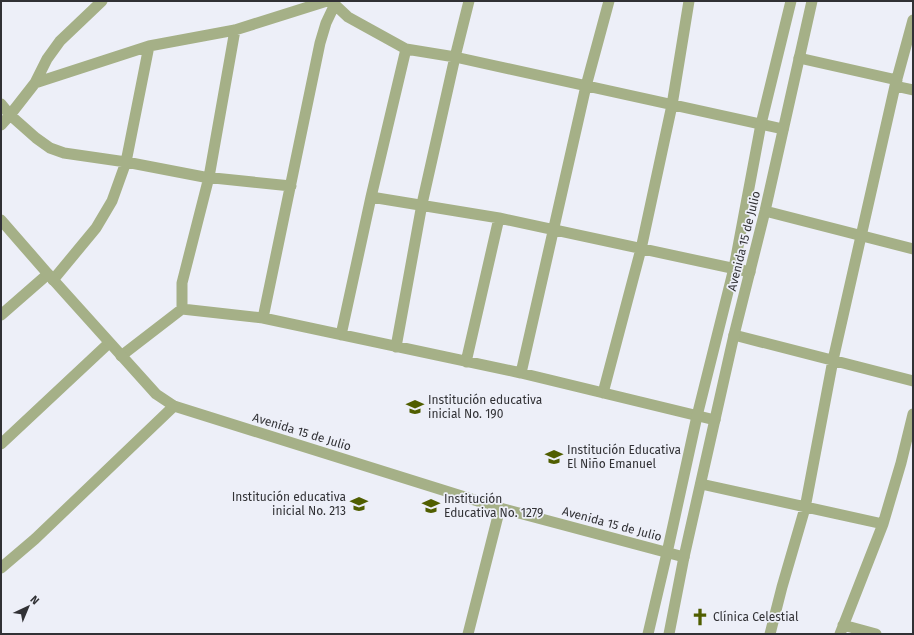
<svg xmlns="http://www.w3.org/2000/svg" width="914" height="635" viewBox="0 0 914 635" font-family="'Fira Sans',sans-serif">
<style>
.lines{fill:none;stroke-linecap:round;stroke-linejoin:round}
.minor{stroke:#a5b087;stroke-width:11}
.tertiary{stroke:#a5b087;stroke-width:11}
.labels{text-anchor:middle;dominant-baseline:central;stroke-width:3.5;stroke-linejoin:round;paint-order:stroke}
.street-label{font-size:12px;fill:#313135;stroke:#edeff8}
.poi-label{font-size:12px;fill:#313135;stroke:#edeff8;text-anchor:start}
</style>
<rect width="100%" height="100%" fill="#edeff8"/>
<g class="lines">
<path class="minor" d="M331 1 348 17 406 49 455 57 783 129
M799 58 897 80
M35 83 47 59 60 41 102 1
M895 86 913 90
M1 104 10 115 36 138 50 148 64 153 126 162 204 177 291 186
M1 125 10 115 35 83 149 46 235 30 327 1
M371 197 499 218 750 272
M53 280 96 228 112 201 126 162 149 46
M182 309V283L209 177 235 30
M1 315 48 274
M263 318 320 43 326 23 335 4
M341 335 371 197 406 49
M734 335 913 381
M396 347 422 204 455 57 469 1
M121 356 182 309 263 318 521 373 715 420
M466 362 499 218
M521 373 586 86 609 1
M603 393 641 249 672 105 689 1
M1 444 109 343
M701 484 883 524
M1 568 35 539 174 406
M843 625 876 634
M468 634 500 508
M648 634 667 553
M669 634 684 557
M770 634 782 587 805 508 833 360 895 86 913 20
M840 634 883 524 901 463 913 414"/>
<path class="tertiary" d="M765 211 913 249
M1 220 48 274 156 394 174 406 500 508 684 557 734 335 765 211 812 1
M667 553 697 416 734 268 761 124 791 1"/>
</g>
<defs>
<g id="school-bare" transform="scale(1.38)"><path d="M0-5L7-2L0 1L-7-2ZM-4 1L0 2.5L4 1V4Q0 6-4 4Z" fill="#505e00" stroke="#edeff8" stroke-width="2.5" paint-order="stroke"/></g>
<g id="church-bare" transform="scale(1.38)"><path d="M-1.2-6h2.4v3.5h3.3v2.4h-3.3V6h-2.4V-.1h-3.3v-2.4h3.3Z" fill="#505e00" stroke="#edeff8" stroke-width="2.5" paint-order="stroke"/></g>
</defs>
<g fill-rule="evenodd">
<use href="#school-bare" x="415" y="407"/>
<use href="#school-bare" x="554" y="457"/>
<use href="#school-bare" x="359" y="504"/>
<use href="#school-bare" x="431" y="506"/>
<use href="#church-bare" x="700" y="617"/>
</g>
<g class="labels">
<g class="street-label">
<text transform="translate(744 241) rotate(-76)">Avenida 15 de Julio</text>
<text transform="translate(302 432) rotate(17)">Avenida 15 de Julio</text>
<text transform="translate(612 524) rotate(15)">Avenida 15 de Julio</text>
</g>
<g class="poi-label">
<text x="428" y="400">Institución educativa<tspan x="428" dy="14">inicial No. 190</tspan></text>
<text x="567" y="450">Institución Educativa<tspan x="567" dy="14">El Niño Emanuel</tspan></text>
<text x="346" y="497" text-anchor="end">Institución educativa<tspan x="346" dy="14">inicial No. 213</tspan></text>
<text x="444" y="499">Institución<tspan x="444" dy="14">Educativa No. 1279</tspan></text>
<text x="713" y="617">Clínica Celestial</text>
</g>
</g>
<rect width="914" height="635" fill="none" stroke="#313135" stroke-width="4"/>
<g transform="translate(28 607) rotate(44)" stroke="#edeff8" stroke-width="3" paint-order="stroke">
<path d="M0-3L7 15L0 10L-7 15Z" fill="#313135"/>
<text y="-6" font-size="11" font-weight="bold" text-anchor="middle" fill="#313135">N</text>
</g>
</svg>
